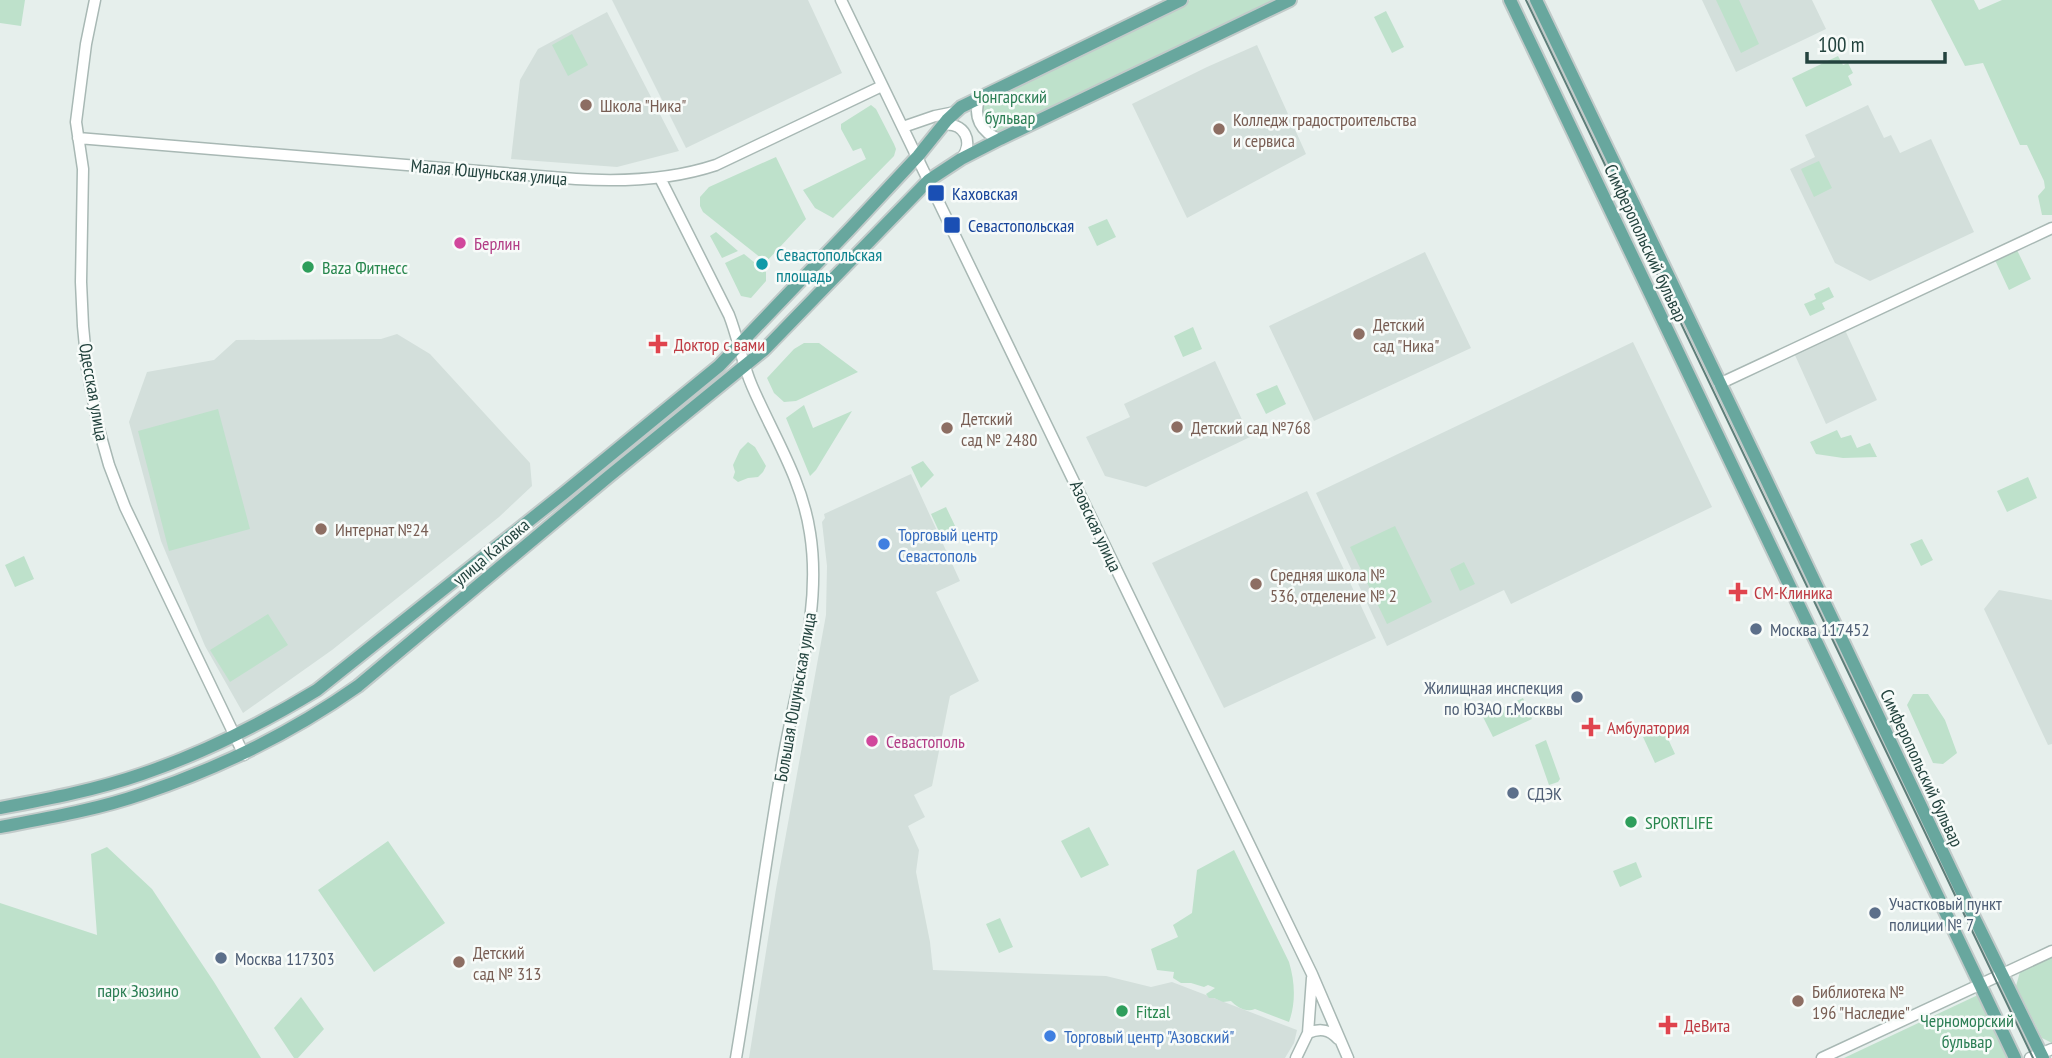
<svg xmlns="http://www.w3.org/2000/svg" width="2052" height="1058" viewBox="0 0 2052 1058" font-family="'PT Sans Narrow',sans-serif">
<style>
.built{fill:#d3dfdb}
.green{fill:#bee1cb}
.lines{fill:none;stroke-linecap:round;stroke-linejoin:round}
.minor-casing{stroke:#a8b8b4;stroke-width:13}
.major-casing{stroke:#c1cac9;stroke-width:16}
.minor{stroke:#fff;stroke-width:10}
.major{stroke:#68a79e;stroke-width:12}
.tram{stroke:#5e7e79;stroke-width:2}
.education-dot{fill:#8d6e63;stroke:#f7fbf9;stroke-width:2.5}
.transit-dot{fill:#1a4fb4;stroke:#f7fbf9;stroke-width:2.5}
.hotel-dot{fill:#d1479c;stroke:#f7fbf9;stroke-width:2.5}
.culture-dot{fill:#0f9aa8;stroke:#f7fbf9;stroke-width:2.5}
.leisure-dot{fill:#2e9e5b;stroke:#f7fbf9;stroke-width:2.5}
.health-dot{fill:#e0444e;stroke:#f7fbf9;stroke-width:2.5}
.shop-dot{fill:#3f7fe0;stroke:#f7fbf9;stroke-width:2.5}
.service-dot{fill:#5c6f8a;stroke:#f7fbf9;stroke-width:2.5}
.labels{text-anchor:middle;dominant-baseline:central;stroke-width:5;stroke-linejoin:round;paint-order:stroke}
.park-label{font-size:18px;fill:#2a7d53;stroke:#f7fbf9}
.education-label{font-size:18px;fill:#785e54;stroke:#f7fbf9;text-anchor:start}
.street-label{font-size:18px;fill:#23433e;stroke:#f7fbf9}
.transit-label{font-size:18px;fill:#164399;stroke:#f7fbf9;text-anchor:start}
.hotel-label{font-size:18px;fill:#b23c85;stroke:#f7fbf9;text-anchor:start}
.culture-label{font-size:18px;fill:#0d838f;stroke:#f7fbf9;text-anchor:start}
.leisure-label{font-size:18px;fill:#27864d;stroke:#f7fbf9;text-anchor:start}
.health-label{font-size:18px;fill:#be3a42;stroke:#f7fbf9;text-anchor:start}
.shop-label{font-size:18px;fill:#366cbe;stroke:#f7fbf9;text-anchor:start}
.service-label{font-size:18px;fill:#4e5e75;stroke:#f7fbf9;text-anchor:start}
</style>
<rect width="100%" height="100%" fill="#e6efec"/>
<path class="built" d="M612 0H808L842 73 686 148Z
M1702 0H1812L1826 29 1736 72Z
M607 12 679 151 617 167 511 159 520 80 538 49Z
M1257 45 1306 154 1187 218 1132 104 1207 67Z
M1868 105 1884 138 1891 135 1900 153 1931 139 1974 232 1870 281 1835 263 1790 169 1815 157 1805 135Z
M1425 252 1471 348 1314 421 1269 326Z
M1845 330 1877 400 1826 424 1794 353Z
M397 334 430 354 530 463 532 486 499 517 332 650 243 713 205 646 161 541 129 422 147 372 214 360 236 340 381 339Z
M1633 342 1712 507 1511 604 1504 590 1387 646 1316 493Z
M1215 361 1250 437 1146 487 1105 476 1086 437 1130 417 1124 404Z
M911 474 960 581 936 592 979 681 950 696 932 786 914 795 925 817 908 826 919 850 916 872 930 942 933 970 1106 976 1151 987 1172 982 1297 1030 1294 1043 1285 1058H749L776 889 826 615 827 566 822 522 825 518 824 514Z
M1307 491 1376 638 1224 708 1152 563Z
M1999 590 2052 600V744L2048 745 1984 609Z"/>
<path class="green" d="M0 0H25L21 26 0 23Z
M1190 0H1274L999 132 986 127 979 113 983 99Z
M1716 0H1739L1759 44 1741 53Z
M1931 0H1974L1979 10 2002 0H2052V215H2042L2038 196 2045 188 2044 181 2027 145H2020L1983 63 1965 66Z
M1386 11 1404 47 1392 53 1374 17Z
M572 34 588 65 568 76 552 45Z
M1838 56 1843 65 1848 63 1853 73 1848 76 1852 85 1806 107 1792 78Z
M871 105 876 109 894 144 896 149 894 156 833 218 815 208 803 190 866 159 861 148 853 151 841 129V124Z
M776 157 806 219 766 262 703 212 700 206V197L709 187Z
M1819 161 1832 188 1814 197 1801 169Z
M1107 219 1116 237 1097 246 1088 227Z
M716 232 738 251 722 258 710 236Z
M2017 250 2031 279 2009 290 1995 260Z
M744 254 766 272V281L751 298 741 296 725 263Z
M1829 287 1834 297 1822 303 1825 309 1810 316 1804 304 1816 299 1814 294Z
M1193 327 1202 349 1183 357 1174 336Z
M804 343H819L858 372 796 401 784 402 774 393 767 378 794 349Z
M1277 385 1286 404 1266 414 1256 394Z
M804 405 813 428 852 411 816 470 810 476 786 418Z
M218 409 250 529 169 551 138 431Z
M1837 430 1841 438 1851 435 1857 448 1870 443 1877 457 1843 458 1816 454 1810 442Z
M748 442 755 447 766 466 763 472 758 477 748 478 738 482 733 478 735 472 733 465 740 450Z
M923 461 934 475 921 488 911 467Z
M2028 477 2037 498 2007 512 1997 491Z
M946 507 957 530 942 538 931 514Z
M1395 526 1432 602 1387 624 1350 547Z
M1922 539 1933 560 1921 566 1910 544Z
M24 556 34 579 15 587 5 565Z
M1464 562 1475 584 1460 591 1450 569Z
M268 614 288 645 230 682 210 650Z
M1913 694H1928L1945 720 1957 753 1943 764 1933 763 1907 705Z
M1523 698 1532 719 1493 737 1483 717Z
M1663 728 1675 754 1655 763 1643 737Z
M1546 740 1560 779 1558 782 1549 785 1535 745Z
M1089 827 1109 865 1081 878 1061 841Z
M388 841 445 923 374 972 318 890Z
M107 847 152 889 214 982 261 1058H0V903L97 935 91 854Z
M1234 850 1289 962C1295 982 1296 1002 1289 1022L1255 1009C1246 1013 1237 1007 1231 1001L1223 1002 1214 998H1209L1206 994 1215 988 1208 985 1204 987 1191 983H1181L1173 978 1174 972 1157 970 1151 949 1178 937 1173 925 1192 913 1197 870Z
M1636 862 1642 877 1620 887 1613 871Z
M1000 918 1013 947 999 953 986 924Z
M2052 957V1043L2042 1038 2016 986 2020 972Z
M1980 994 2006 1050 2007 1058H1844Z
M301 997 324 1029 298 1058H294L274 1028Z"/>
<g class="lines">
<g class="minor-casing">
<path id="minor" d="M95 0 86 44 76 122 83 169 81 282 83 326 87 368 98 426 109 465 125 507 244 755
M841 0 1312 974 1348 1058
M980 98C972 116 981 133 1000 139
M942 125C964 121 975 142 961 159
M903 127 935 116 955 112
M78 138 576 179C623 182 671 180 716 165L882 86
M660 178 729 315C738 338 742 363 752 386 773 435 802 479 810 533 822 608 797 681 784 754 766 855 753 957 736 1058
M1719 384 2052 228
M1308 1033C1320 1028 1329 1029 1338 1039
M1296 1058 1308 1033 1312 978
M1822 1058 2052 951
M2030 1058 2052 1049"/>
</g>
<g class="major-casing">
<path id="major" d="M1510 0 2015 1058
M1536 0 1765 477 1965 899 2043 1058
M0 808C48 799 96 790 142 774 204 753 261 724 317 690L564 493 719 366 849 230 918 156 947 120 961 107 1181 0
M0 827C47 818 96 810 142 794 220 768 290 734 358 686L608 477 764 350 929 180 961 159 1000 139 1290 0"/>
</g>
<use href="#minor" class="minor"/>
<use href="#major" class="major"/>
<path class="tram" d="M1526 0 2033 1058"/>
</g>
<g class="education-dot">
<circle cx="586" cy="105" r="7"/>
<circle cx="1219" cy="129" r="7"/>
<circle cx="1359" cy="334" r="7"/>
<circle cx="1177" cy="427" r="7"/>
<circle cx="947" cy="428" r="7"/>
<circle cx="321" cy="529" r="7"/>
<circle cx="1256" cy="584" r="7"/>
<circle cx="459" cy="962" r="7"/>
<circle cx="1798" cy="1001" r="7"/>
</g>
<g class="transit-dot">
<rect x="927" y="184" width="18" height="18" rx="3.5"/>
<rect x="943" y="216" width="18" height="18" rx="3.5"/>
</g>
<g class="hotel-dot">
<circle cx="460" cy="243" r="7"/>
<circle cx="872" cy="741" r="7"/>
</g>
<circle class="culture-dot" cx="762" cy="264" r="7"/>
<g class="leisure-dot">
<circle cx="308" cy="267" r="7"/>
<circle cx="1631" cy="822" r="7"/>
<circle cx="1122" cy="1011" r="7"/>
</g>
<g class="health-dot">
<path d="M654.5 333.5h7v7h7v7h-7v7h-7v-7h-7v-7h7z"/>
<path d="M1734.5 581.5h7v7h7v7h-7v7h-7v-7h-7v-7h7z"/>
<path d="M1587.5 716.5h7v7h7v7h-7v7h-7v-7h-7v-7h7z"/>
<path d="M1664.5 1014.5h7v7h7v7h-7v7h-7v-7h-7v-7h7z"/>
</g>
<g class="shop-dot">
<circle cx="884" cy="544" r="7"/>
<circle cx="1050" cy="1036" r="7"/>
</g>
<g class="service-dot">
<circle cx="1756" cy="629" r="7"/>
<circle cx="1577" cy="697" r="7"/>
<circle cx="1513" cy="793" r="7"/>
<circle cx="1875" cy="913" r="7"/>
<circle cx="221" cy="958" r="7"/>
</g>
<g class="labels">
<g class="park-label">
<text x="1010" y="96">Чонгарский<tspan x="1010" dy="21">бульвар</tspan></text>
<text x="138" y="990">парк Зюзино</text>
<text x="1967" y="1020">Черноморский<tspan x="1967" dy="21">бульвар</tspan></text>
</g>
<g class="education-label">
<text x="600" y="105">Школа "Ника"</text>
<text x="1233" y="119">Колледж градостроительства<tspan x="1233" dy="21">и сервиса</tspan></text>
<text x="1373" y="324">Детский<tspan x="1373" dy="21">сад "Ника"</tspan></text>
<text x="961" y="418">Детский<tspan x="961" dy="21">сад № 2480</tspan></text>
<text x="1191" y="427">Детский сад №768</text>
<text x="335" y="529">Интернат №24</text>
<text x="1270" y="574">Средняя школа №<tspan x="1270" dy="21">536, отделение № 2</tspan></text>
<text x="473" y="952">Детский<tspan x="473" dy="21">сад № 313</tspan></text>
<text x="1812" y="991">Библиотека №<tspan x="1812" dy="21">196 "Наследие"</tspan></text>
</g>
<g class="street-label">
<text transform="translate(489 172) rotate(5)">Малая Юшуньская улица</text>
<text transform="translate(1646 243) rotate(65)">Симферопольский бульвар</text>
<text transform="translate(94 392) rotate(80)">Одесская улица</text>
<text transform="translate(1096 526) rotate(65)">Азовская улица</text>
<text transform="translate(491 552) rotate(-40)">улица Каховка</text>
<text transform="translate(795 697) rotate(-80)">Большая Юшуньская улица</text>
<text transform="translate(1922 768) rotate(65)">Симферопольский бульвар</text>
</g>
<g class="transit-label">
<text x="952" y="193">Каховская</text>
<text x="968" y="225">Севастопольская</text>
</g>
<g class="hotel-label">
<text x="474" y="243">Берлин</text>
<text x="886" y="741">Севастополь</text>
</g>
<g class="culture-label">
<text x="776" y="254">Севастопольская<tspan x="776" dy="21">площадь</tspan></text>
</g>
<g class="leisure-label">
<text x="322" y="267">Baza Фитнесс</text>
<text x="1645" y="822">SPORTLIFE</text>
<text x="1136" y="1011">Fitzal</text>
</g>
<g class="health-label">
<text x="674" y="344">Доктор с вами</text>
<text x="1754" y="592">СМ-Клиника</text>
<text x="1607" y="727">Амбулатория</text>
<text x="1684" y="1025">ДеВита</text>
</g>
<g class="shop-label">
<text x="898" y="534">Торговый центр<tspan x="898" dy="21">Севастополь</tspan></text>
<text x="1064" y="1036">Торговый центр "Азовский"</text>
</g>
<g class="service-label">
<text x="1770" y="629">Москва 117452</text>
<text x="1563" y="687" text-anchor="end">Жилищная инспекция<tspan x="1563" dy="21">по ЮЗАО г.Москвы</tspan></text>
<text x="1527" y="793">СДЭК</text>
<text x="1889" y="903">Участковый пункт<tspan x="1889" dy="21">полиции № 7</tspan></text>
<text x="235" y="958">Москва 117303</text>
</g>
</g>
<path d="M1807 52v10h138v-10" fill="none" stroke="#23433e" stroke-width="3.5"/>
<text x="1818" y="52" font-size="21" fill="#23433e" stroke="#f7fbf9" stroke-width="5" paint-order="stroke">100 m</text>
</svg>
